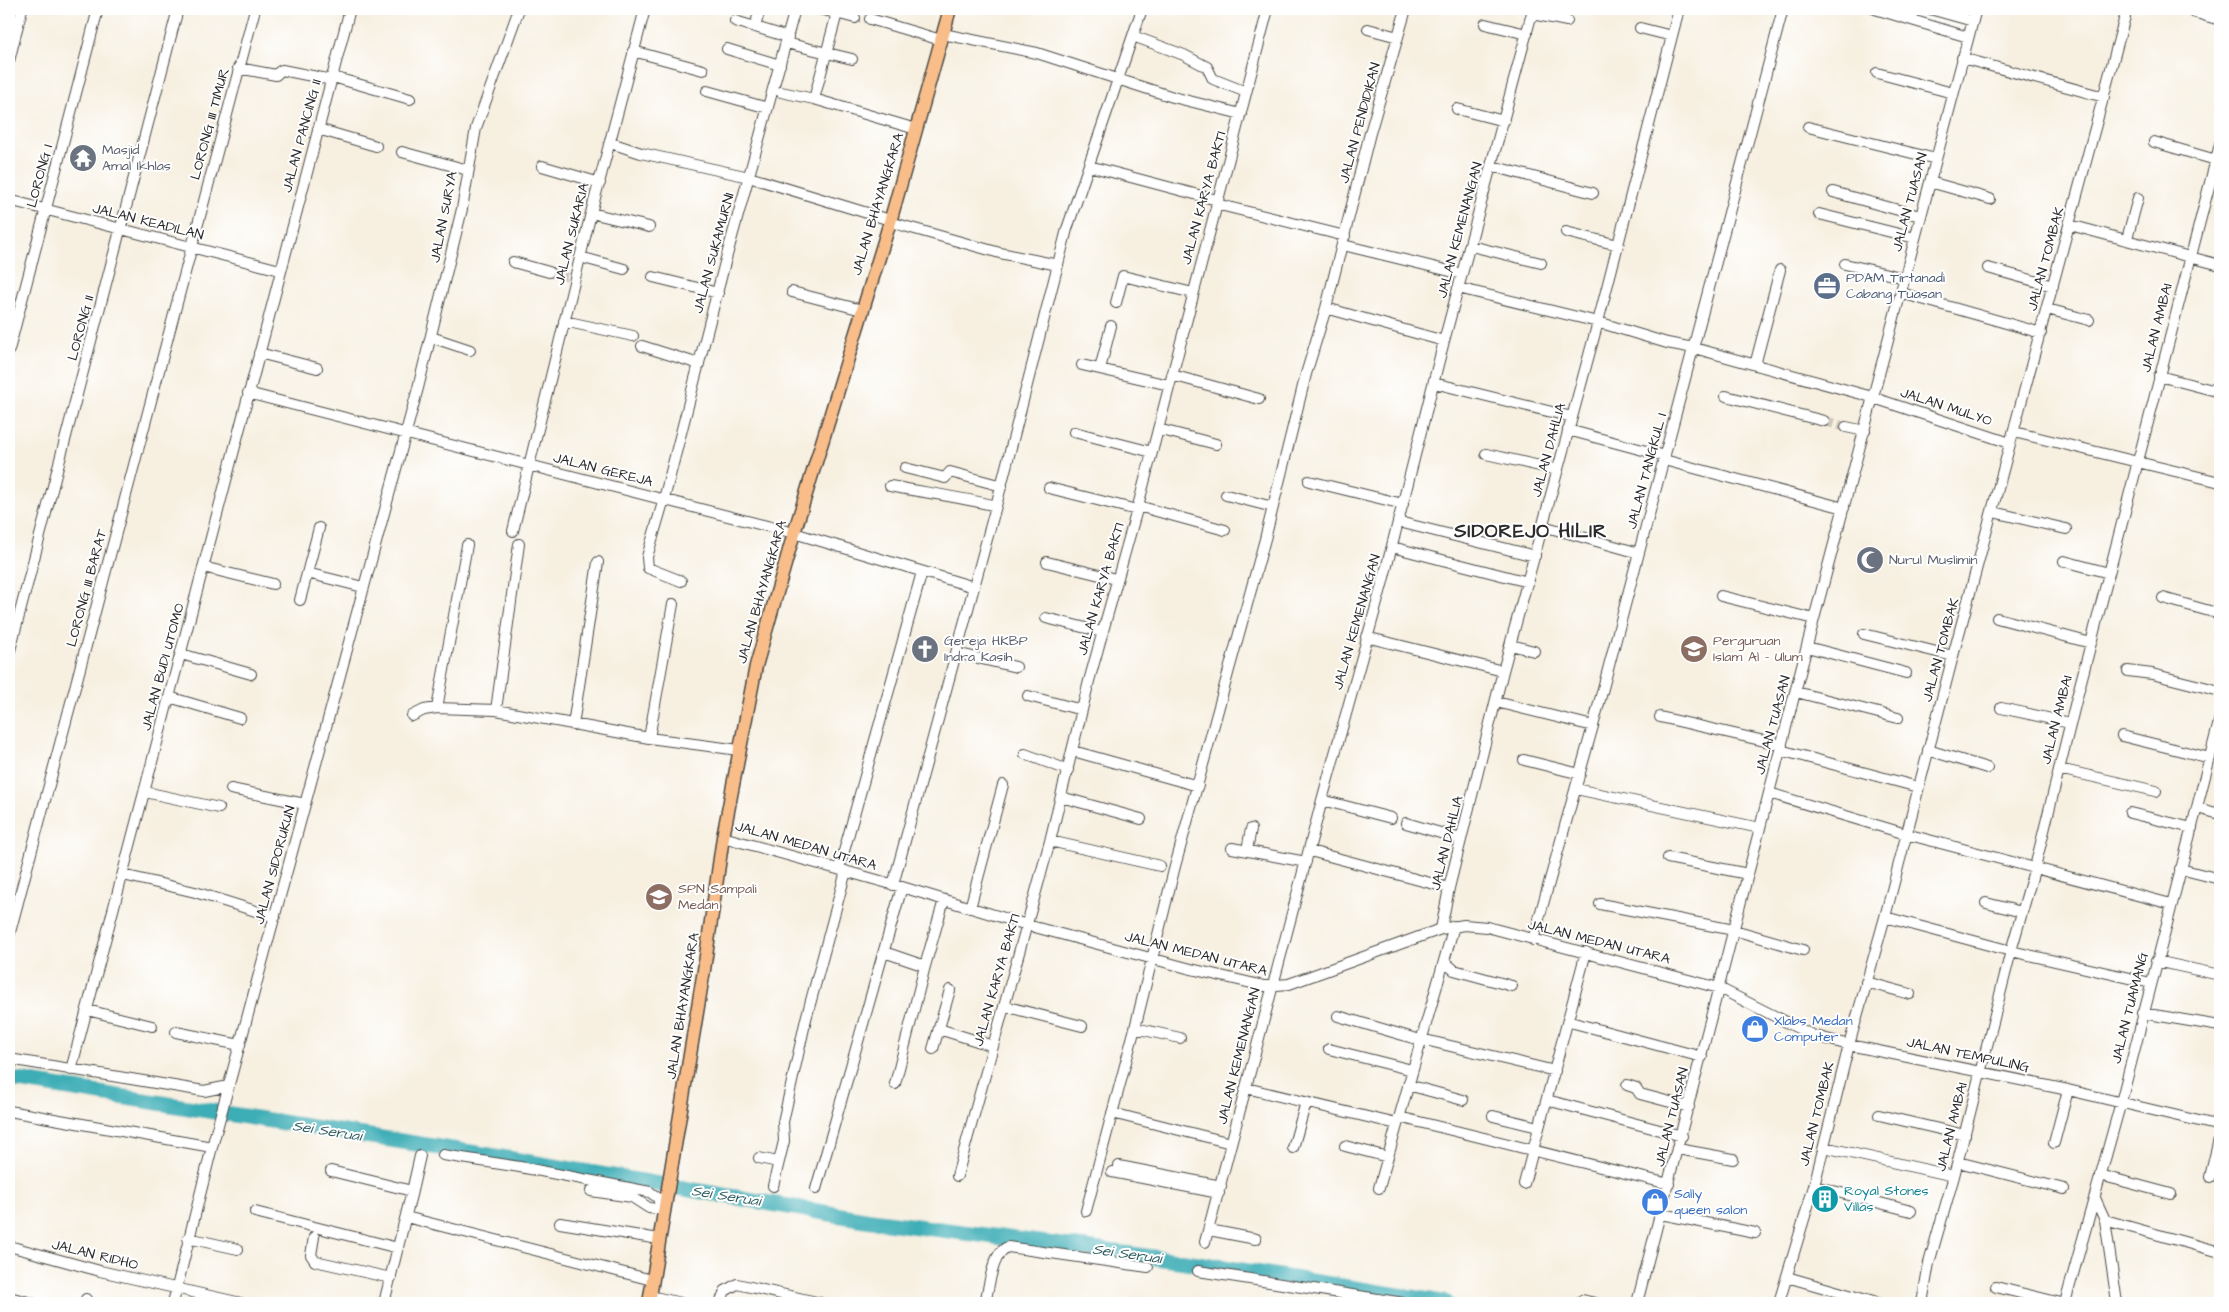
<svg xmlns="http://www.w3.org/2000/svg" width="2229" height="1312" viewBox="0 0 2229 1312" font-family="'Architects Daughter',sans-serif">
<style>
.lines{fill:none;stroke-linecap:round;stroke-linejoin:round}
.river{stroke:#3cadb6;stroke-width:16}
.minor-tunnel{stroke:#cec9bd;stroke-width:10;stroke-dasharray:10 5;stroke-linecap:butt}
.minor-casing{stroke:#4a4946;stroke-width:12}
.major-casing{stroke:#4a4946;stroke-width:15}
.minor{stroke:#fff;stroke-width:10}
.major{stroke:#f8bd89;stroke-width:12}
.labels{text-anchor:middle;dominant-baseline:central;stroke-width:4;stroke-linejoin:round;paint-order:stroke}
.street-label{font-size:14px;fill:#2b2b2b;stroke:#fff}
.worship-label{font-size:14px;fill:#5b616d;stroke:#fff;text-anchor:start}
.service-label{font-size:14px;fill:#4e5e75;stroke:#fff;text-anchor:start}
.education-label{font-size:14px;fill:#785e54;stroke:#fff;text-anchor:start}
.shop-label{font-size:14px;fill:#366cbe;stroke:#fff;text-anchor:start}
.culture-label{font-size:14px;fill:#0d838f;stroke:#fff;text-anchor:start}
.water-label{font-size:15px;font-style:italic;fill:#325f63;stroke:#fff}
.district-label{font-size:19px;font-weight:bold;letter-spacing:1px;fill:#2b2b2b;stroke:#fff}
</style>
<rect width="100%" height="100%" fill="#fff"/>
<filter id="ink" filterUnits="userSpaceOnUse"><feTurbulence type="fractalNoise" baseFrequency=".02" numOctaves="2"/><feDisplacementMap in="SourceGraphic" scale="10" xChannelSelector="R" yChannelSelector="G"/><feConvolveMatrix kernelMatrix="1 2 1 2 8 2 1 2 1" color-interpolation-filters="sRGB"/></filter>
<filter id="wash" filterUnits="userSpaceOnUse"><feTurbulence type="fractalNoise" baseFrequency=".0096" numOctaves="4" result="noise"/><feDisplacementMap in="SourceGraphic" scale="20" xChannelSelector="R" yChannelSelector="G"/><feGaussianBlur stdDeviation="1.12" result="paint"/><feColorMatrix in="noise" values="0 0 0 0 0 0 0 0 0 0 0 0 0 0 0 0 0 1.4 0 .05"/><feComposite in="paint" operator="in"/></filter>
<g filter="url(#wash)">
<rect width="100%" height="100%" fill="#f7f0e1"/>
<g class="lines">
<path class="river" d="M9 1079 487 1155 868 1220 1189 1262 1446 1303"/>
</g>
</g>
<g filter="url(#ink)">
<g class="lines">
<path class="minor-tunnel" d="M549 272 567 276
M1824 421 1846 427"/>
<g class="minor-casing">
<path id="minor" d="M1875 9 1968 37
M1930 9 1973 21
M832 12 855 18
M2193 12 2220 20
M1532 14 1567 21
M870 19 941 40
M735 21 788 37
M1485 24 1527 34
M755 27 760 9
M1640 28 1672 36
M1368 29 1398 37
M943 34 1037 53 1173 97 1241 114
M1133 36 1184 55 1207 67 1213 79 1246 92
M786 43 852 59
M727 49 780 65
M633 51 703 70
M1962 58 2104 97
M9 61 22 9
M238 68 276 75 280 71 282 70 332 80
M1877 73 1953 93
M333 77 410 99
M707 91 768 108
M781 92 814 99 916 129
M814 99 836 17 832 12 819 9
M1457 109 1504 121
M1808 127 1936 159
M318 129 376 146
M2154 142 2216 160
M611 143 641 153 749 177 890 220
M402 152 468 170
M542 166 600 183
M1089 166 1217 200
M1492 166 1593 193
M1930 182 1990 199
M1833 192 1920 216
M9 200 280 270
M1216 204 1345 236
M591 213 649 227
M1819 214 1915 238
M890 222 1000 253 1058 265
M2070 225 2220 265
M1566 232 1618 245
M2127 239 2138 198
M1343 245 1462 274
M1471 246 1541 263
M580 257 624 269
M513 262 549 272
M1845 264 1905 278
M1988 268 2053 286
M653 277 718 293
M1458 288 1598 322 1667 343 1694 348 1865 395 2010 443
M792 292 862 310
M1901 293 2041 333
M1116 303 1123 276 1193 293
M1326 308 1444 341
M2047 309 2089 320
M564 321 633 336
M431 337 470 350
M642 346 699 364
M9 350 98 9
M259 353 317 368
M1082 365 1169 385
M1755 365 1780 270
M1100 369 1111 326
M1172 375 1259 399
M2159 376 2220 392
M1434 383 1572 417
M248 393 794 533 974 587
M1726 396 1824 421
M1846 427 1865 431
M1158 429 1216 444
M1568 430 1665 456
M1074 432 1152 452
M2014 432 2220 482
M1486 454 1558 470
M1664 460 1844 508
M905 468 945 478 950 472 1002 486
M1309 481 1403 504
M890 486C926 493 961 497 996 506
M1049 488 1137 510
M1226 495 1273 507
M1138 506 1225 530
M1993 512 2066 529
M1399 522 1535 556
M1543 526 1639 553
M513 531 591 213 645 9
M467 545 437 708 496 710 649 738 739 750
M1392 547 1528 582
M2064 561 2109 573
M1047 562 1116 579
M203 567 273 584
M307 573 363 587
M681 581 648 568 647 557 664 499 724 266 795 9
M1721 596 1814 619
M2163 598 2220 614
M300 600 319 528
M1046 618 1102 632
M1997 618 2091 643
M1864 634 1953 656
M1366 637 1503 671
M1511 645 1534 651
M1807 647 1906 673
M956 653 1016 667
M9 654 178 9
M181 654 251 674
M2128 671 2152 674 2220 691
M1796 692 1898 718
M1028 696 1082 710
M169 697 240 718
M1496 702 1593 726
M2001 708 2070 723
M496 710 519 544
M412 716 424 710 437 708
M1660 717 1782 745
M573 725 598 562
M2122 736 2210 758
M649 738 673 604
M1780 750 1918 787
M1928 750 1987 768
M1073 751 1198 786
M1025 754 1068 770
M1524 760 1580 774
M2059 769 2156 791
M231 789 305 804
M1576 789 1760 828
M145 792 219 808
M1769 793 1906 834 2171 904
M1061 797 1141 819
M1322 800 1391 818
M2197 808 2220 814
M2130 813 2192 828
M1406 823 1461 839
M723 837 902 887 1027 925 1191 969 1264 986 1289 984 1441 929 1464 925 1487 927 1719 988 1812 1035 1849 1045 2068 1090 2220 1126
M1050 841 1160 866
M1232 848 1306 862
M1247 850 1251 829
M1310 851 1449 888
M1668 858 1748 874
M839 869 922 572
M2180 869 2220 879
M123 875 195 892 275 917
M893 885 996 506 1067 229 1142 9
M1986 903 2022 912
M1600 904 1734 930 1803 950
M970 908 1003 785
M1885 917 2011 951 2151 983
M1441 929 1449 888 1503 671 1598 322 1679 9
M9 936 255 9
M1533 940 1593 726 1783 9
M884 952 925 966
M1444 961 1454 970 1512 986
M2156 961 2220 975
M1866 982 1910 994
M1004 1006 1082 1026
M87 1010 152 1026
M2142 1013 2220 1026
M1338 1016 1420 1040
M1574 1023 1702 1057
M1135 1028 1180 1038
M939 1029 993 1046
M176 1032 240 1045
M1421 1039 1555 1071
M933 1049 950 990
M1329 1049 1412 1070
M9 1059 204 1091 229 1086
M71 1070 350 9
M895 1084 925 966 944 900
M1408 1085 1463 1100
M1627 1085 1636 1088 1640 1094 1689 1107
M1246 1088 1397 1124
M1547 1100 1682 1136
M9 1111 212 1147
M1112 1113 1231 1143
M1879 1115 1965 1135
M1493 1116 1538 1127
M1399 1117 1669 1184
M2054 1143 2068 1090
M1345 1146 1388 1157
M1824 1147 1954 1176
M1293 1148 1306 1102
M1678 1149 1733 1159
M443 1155 520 1167 650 1192 658 1198 661 1209
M759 1158 778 1162
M1958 1162 2064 1189
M1119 1166 1221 1186
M331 1171 412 1191 384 1303
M1112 1172 1219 1193
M2100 1175 2171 1194
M957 1176 1050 841 1089 681 1138 506 1268 9
M2210 1177 2220 1135
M1524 1184 1586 952
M773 1186 784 1141 783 1122 806 1019 846 871
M1814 1186 1911 1211
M1379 1188 1454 926
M816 1189 902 887
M412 1191 420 1156
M591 1191 632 1197 649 1208 664 1210
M2095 1198 2105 1220 2117 1303
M1086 1211 1135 1028 1174 870 1265 539 1306 374 1326 308 1370 133 1406 9
M255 1212 398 1248
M1661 1214 1755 1233
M406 1217 652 1280
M2105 1220 2220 1252
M560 1223 659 1239
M1209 1230 1256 1239
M314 1237 311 1255 315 1261 391 1278
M188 1238 238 1249
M1205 1242 1322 800 1382 585 1444 341 1533 9
M9 1246 100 1271 241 1303
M1198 1271 1404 1303
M1787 1277 1877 1303
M1996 1287 2061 1303
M650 1296 681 1303
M9 1297 32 1303
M1780 1299 1814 1186 1849 1045 1885 917 1953 656 2127 9
M1582 1300 1595 1303
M85 1303 86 1299
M173 1303 212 1147 418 388 462 209 476 128 519 9
M720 1303 725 1291 737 1284 821 1303
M985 1303C989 1288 992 1252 1008 1247L1148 1267
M1637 1303 1814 619 1976 9
M1922 1303 1929 1263 1954 1176 2011 951 2035 867 2076 701 2220 144
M2065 1303 2121 1102 2220 718"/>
</g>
<g class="major-casing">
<path id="major" d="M649 1303 704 970 723 837 756 666 794 533 890 222 950 9"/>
</g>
<use href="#minor" class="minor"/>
<use href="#major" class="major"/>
</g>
</g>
<defs>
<g id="temple-disc" transform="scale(1.4375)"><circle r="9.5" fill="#6b7280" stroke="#fff"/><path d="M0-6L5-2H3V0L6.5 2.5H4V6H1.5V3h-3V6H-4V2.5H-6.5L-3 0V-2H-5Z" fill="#fff"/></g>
<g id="office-disc" transform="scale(1.4375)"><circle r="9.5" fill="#5c6f8a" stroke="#fff"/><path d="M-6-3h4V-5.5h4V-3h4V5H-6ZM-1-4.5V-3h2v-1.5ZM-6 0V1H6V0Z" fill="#fff"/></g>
<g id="mosque-disc" transform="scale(1.4375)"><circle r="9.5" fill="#6b7280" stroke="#fff"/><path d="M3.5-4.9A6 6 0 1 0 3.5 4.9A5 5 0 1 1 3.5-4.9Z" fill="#fff"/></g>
<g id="church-disc" transform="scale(1.4375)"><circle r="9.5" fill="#6b7280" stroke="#fff"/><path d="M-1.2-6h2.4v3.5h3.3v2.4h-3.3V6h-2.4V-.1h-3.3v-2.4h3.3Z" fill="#fff"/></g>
<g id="school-disc" transform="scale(1.4375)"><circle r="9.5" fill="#8d6e63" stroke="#fff"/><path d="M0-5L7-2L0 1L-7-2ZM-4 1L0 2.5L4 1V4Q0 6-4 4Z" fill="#fff"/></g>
<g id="shop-disc" transform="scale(1.4375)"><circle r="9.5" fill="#3f7fe0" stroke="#fff"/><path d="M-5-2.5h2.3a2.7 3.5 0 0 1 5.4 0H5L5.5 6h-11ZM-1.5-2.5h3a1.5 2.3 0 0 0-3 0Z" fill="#fff"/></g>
<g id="building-disc" transform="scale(1.4375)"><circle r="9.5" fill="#0f9aa8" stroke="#fff"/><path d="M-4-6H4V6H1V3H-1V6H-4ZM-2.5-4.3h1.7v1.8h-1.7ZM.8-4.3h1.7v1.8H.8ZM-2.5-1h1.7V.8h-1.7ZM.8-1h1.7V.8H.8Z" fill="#fff"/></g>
</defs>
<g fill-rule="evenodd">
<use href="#temple-disc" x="83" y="158"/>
<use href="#office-disc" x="1827" y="286"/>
<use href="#mosque-disc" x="1870" y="560"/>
<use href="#church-disc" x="925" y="649"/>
<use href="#school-disc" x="1694" y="649"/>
<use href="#school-disc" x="659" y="897"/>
<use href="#shop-disc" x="1755" y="1029"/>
<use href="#building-disc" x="1825" y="1199"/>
<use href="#shop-disc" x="1655" y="1202"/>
</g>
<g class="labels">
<g class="street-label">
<text transform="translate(1360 123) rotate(-75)">JALAN PENDIDIKAN</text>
<text transform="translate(210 124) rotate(-75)">LORONG III TIMUR</text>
<text transform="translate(302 136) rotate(-75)">JALAN PANCING II</text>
<text transform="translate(40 176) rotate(-75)">LORONG I</text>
<text transform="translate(1204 198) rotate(-75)">JALAN KARYA BAKTI</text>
<text transform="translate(1910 202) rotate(-75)">JALAN TUASAN</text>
<text transform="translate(878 204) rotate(-73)">JALAN BHAYANGKARA</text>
<text transform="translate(444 217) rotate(-79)">JALAN SURYA</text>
<text transform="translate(148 222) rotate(14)">JALAN KEADILAN</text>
<text transform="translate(1460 230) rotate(-75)">JALAN KEMENANGAN</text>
<text transform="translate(572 234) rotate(-76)">JALAN SUKARIA</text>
<text transform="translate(714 253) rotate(-75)">JALAN SUKAMURNI</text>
<text transform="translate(2046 259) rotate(-75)">JALAN TOMBAK</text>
<text transform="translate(81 328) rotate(-75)">LORONG II</text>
<text transform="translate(2157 328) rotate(-76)">JALAN AMBAI</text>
<text transform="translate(1946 407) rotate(18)">JALAN MULYO</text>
<text transform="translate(1549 450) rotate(-75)">JALAN DAHLIA</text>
<text transform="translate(603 470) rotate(14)">JALAN GEREJA</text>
<text transform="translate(1647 471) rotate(-75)">JALAN TANGKUL I</text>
<text transform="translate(87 588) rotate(-75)">LORONG III BARAT</text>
<text transform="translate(1101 589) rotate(-74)">JALAN KARYA BAKTI</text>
<text transform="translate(762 592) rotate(-74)">JALAN BHAYANGKARA</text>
<text transform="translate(1357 622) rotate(-74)">JALAN KEMENANGAN</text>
<text transform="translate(1941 650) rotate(-75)">JALAN TOMBAK</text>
<text transform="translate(163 667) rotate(-75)">JALAN BUDI UTOMO</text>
<text transform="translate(2057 720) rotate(-76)">JALAN AMBAI</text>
<text transform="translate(1773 725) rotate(-75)">JALAN TUASAN</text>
<text transform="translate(1447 843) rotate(-76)">JALAN DAHLIA</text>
<text transform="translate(806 846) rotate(16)">JALAN MEDAN UTARA</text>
<text transform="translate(275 865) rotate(-75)">JALAN SIDORUKUN</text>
<text transform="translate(1599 942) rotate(14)">JALAN MEDAN UTARA</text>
<text transform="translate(1196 954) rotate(14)">JALAN MEDAN UTARA</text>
<text transform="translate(997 980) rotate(-74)">JALAN KARYA BAKTI</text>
<text transform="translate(683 1006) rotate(-81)">JALAN BHAYANGKARA</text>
<text transform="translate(2130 1008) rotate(-76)">JALAN TUAMANG</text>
<text transform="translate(1968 1055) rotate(12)">JALAN TEMPULING</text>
<text transform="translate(1239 1056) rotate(-76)">JALAN KEMENANGAN</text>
<text transform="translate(1817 1114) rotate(-76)">JALAN TOMBAK</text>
<text transform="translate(1672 1117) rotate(-76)">JALAN TUASAN</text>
<text transform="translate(1952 1127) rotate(-76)">JALAN AMBAI</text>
<text transform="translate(95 1255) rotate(14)">JALAN RIDHO</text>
</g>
<g class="worship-label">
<text x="102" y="150">Masjid<tspan x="102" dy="16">Amal Ikhlas</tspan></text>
<text x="1889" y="560">Nurul Muslimin</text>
<text x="944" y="641">Gereja HKBP<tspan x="944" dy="16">Indra Kasih</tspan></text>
</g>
<g class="service-label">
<text x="1846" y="278">PDAM Tirtanadi<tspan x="1846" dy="16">Cabang Tuasan</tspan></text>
</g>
<g class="education-label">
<text x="1713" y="641">Perguruan<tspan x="1713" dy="16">Islam Al - Ulum</tspan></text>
<text x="678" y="889">SPN Sampali<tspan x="678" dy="16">Medan</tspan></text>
</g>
<g class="shop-label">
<text x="1774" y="1021">Xlabs Medan<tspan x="1774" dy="16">Computer</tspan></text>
<text x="1674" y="1194">Sally<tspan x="1674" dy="16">queen salon</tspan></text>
</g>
<g class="culture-label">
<text x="1844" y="1191">Royal Stones<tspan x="1844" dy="16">Villas</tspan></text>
</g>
<g class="water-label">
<text transform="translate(327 1131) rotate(9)">Sei Seruai</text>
<text transform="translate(726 1196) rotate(9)">Sei Seruai</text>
<text transform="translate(1127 1254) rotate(8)">Sei Seruai</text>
</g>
<g class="district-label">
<text x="1531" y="531">SIDOREJO HILIR</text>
</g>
</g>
<rect width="2229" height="1312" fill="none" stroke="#fff" stroke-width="30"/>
</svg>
